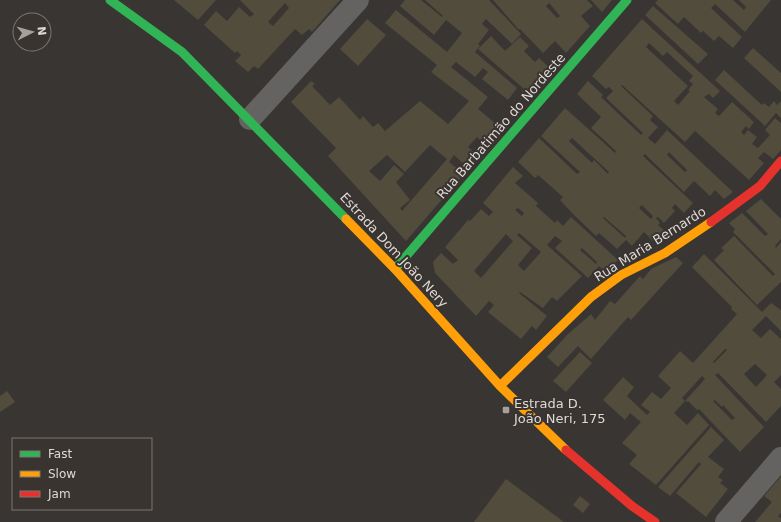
<svg xmlns="http://www.w3.org/2000/svg" width="781" height="522" viewBox="0 0 781 522" font-family="'DejaVu Sans',sans-serif">
<style>
.building{fill:#524c3d;fill-rule:evenodd}
.lines{fill:none;stroke-linecap:round;stroke-linejoin:round}
.street{stroke:#656362;stroke-width:22}
.fast{stroke:#30b455;stroke-width:9}
.slow{stroke:#ff9f0a;stroke-width:9}
.jam{stroke:#e5322d;stroke-width:9}
.poi-dot{fill:#a4a09d;stroke:#3a3430;stroke-width:1.5}
.labels{text-anchor:middle;dominant-baseline:central;stroke-width:4;stroke-linejoin:round;paint-order:stroke}
.street-label{font-size:13px;fill:#dedad7;stroke:#3a3430}
.poi-label{font-size:13px;fill:#dedad7;stroke:#3a3430;text-anchor:start}
</style>
<rect width="100%" height="100%" fill="#383532"/>
<path class="building" d="M174 0H216L198 20Z
M240 0H340L312 32 309 29 302 35 295 29 258 69 254 66 248 72 235 61 241 55 237 51 235 53 204 25 216 11 227 21 239 7 250 17 254 14ZM285 3 289 8 273 26 268 22Z
M405 0H421L442 17 443 16 425 0H489L521 34 512 44 486 19 482 24 489 30 478 44 480 46 475 52 517 88 508 100 482 79 488 72 483 68 475 77 456 62 451 67 488 97 478 109 502 129 487 147 477 137 468 147 479 157 469 169 454 155 449 162 464 174 406 241 328 156 336 148 291 102 311 81 315 84 312 86 330 105 339 97 360 120 363 116 373 127 378 123 385 131 420 101 448 124 469 101 431 72 437 65 385 23 396 10 447 52 462 33 446 20 434 35 400 6ZM430 145 447 159 402 211 400 208 410 200 396 182 404 174 394 165 380 181 369 171 387 155 405 172Z
M493 0H587L593 6 581 16 590 26 566 53 555 41 543 53 520 29 519 30ZM549 3 560 16 557 18 546 6Z
M591 0H612L602 12Z
M658 0H733L744 10 746 7 739 0H771L745 32 715 4 711 8 742 37 733 48 719 36 714 41 703 31 701 33 684 17 678 24 655 3Z
M653 6 708 54 698 64 645 15Z
M367 19 386 35 358 66 340 49Z
M642 19 720 91 713 98 709 94 704 97 718 109 715 113 719 116 732 102 754 122 749 129 746 126 741 132 744 135 748 130 757 137 752 144 758 148 770 135 765 130 775 118 781 123V150L773 159 764 152 758 158 764 163 749 180 695 131 685 142 622 85 621 86 653 116 650 120 658 127 648 138 655 144 667 130 733 192 724 199 715 190 710 196 694 181 684 192 645 154 643 156 693 203 684 213 675 204 672 208 675 211 664 223 658 217 656 218 660 223 658 225 664 230 653 241 644 232 632 246 626 240 617 249 599 233 596 236 573 214 560 200 563 197 538 175 535 178 518 162 539 138 577 174 580 172 541 136 565 108 623 160 615 153 616 151 591 128 601 117 577 94 588 81 603 95 601 97 641 135 643 133 606 98 613 91 609 87 606 89 592 76ZM649 43 663 56 667 52 693 76 689 81 693 84 688 90 690 91 678 105 674 101 688 86 646 47ZM572 138 609 172 608 174 594 160 592 163 569 141ZM669 152 687 170 685 172 667 155ZM642 205 653 216 651 219 639 208ZM604 217 626 236 625 238 603 218Z
M491 36 505 51 520 37 529 46 524 51 535 62 539 58 552 70 546 78 542 75 533 83 537 88 529 97 522 91 524 89 478 49Z
M753 48 781 73V92L744 58Z
M724 70 762 105 764 103 769 107 774 101 777 105 781 101V118L776 113 765 126 715 80Z
M513 167 523 176 515 183 538 203 536 206 555 223 557 220 563 226 571 217 618 260 605 272 599 266 588 278 555 248 562 241 555 236 547 245 582 276 557 301 552 297 543 308 520 292 519 293 547 316 536 330 532 326 521 339 488 312 494 305 489 301 476 316 435 273 433 262 441 253 453 264 458 260 445 247 468 220 470 221 481 209 489 216 493 212 483 203ZM518 208 524 213 522 216 515 210ZM519 233 541 252 524 271 518 265 532 248 517 235ZM506 234 513 241 481 278 474 271ZM582 248 597 262 596 264 580 250Z
M761 199 781 219V239L775 246 776 248 781 242V282L757 305 714 260 724 250 721 248 734 236 773 276 775 274 733 232 735 229 729 223 742 213 765 236 768 234 746 211Z
M704 254 762 312 771 303 781 310V331L766 316 752 330 761 338 770 329 781 339V375L774 382 781 389V406L766 422 718 373 715 375 764 427 740 452 699 409 697 410 688 401 687 402 685 401 705 379 702 376 682 398 685 401 674 413 687 425 698 413 709 425 656 485 629 464 637 455 622 443 641 422 630 413 625 420 603 400 623 377 634 387 627 396 647 415 650 412 641 405 652 392 661 399 671 388 658 376 680 351 693 363 737 314 731 309 732 307 692 267ZM725 349 727 350 714 363 713 362ZM755 364 767 375 756 387 744 374ZM715 400 722 407 723 405 735 418 732 420 713 401Z
M676 257 683 263 631 320 628 317 591 359 578 346 558 367 547 357 567 335 591 314 595 320 610 301 615 304 640 276 643 279 651 269Z
M580 352 592 363 566 392 553 381Z
M7 391 15 402 0 412V396Z
M711 427 724 440 708 457 724 469 718 477 723 480 720 483 728 489 706 517 676 493 701 464 699 462 670 496 658 487Z
M781 476V513L778 516 781 518V522H755L772 502 764 496Z
M506 479 564 522H474Z
M580 496 590 504 583 513 573 505Z"/>
<g class="lines">
<path class="street" d="M250 119 358 0
M726 522 781 458"/>
<path class="fast" d="M110 0 182 52 346 219
M395 269 627 0"/>
<path class="slow" d="M346 219 395 269 500 386 566 450
M500 386 591 297 621 275 665 253 711 222"/>
<path class="jam" d="M711 222 760 186 781 161
M566 450 632 506 655 522"/>
</g>
<rect class="poi-dot" x="502" y="406" width="8" height="8" rx="2"/>
<g class="labels">
<g class="street-label">
<text transform="translate(501 126) rotate(-49)">Rua Barbatimão do Nordeste</text>
<text transform="translate(650 244) rotate(-32)">Rua Maria Bernardo</text>
<text transform="translate(394 250) rotate(47)">Estrada Dom João Nery</text>
</g>
<g class="poi-label">
<text x="514" y="403">Estrada D.<tspan x="514" dy="15">João Neri, 175</tspan></text>
</g>
</g>
<rect x="12" y="438" width="140" height="72" fill="#3a3430" stroke="#7c7673"/>
<rect x="20" y="451" width="20" height="6" fill="#30b455" stroke="#7c7673"/>
<text x="48" y="458" font-size="12" fill="#dedad7">Fast</text>
<rect x="20" y="471" width="20" height="6" fill="#ff9f0a" stroke="#7c7673"/>
<text x="48" y="478" font-size="12" fill="#dedad7">Slow</text>
<rect x="20" y="491" width="20" height="6" fill="#e5322d" stroke="#7c7673"/>
<text x="48" y="498" font-size="12" fill="#dedad7">Jam</text>
<g transform="translate(32 32) rotate(84)"><circle r="19" fill="#3a3430" stroke="#7c7673"/>
<path d="M0-3L7 15L0 10L-7 15Z" fill="#a4a09d"/>
<text y="-6" font-size="11" font-weight="bold" text-anchor="middle" fill="#dedad7">N</text>
</g>
</svg>
